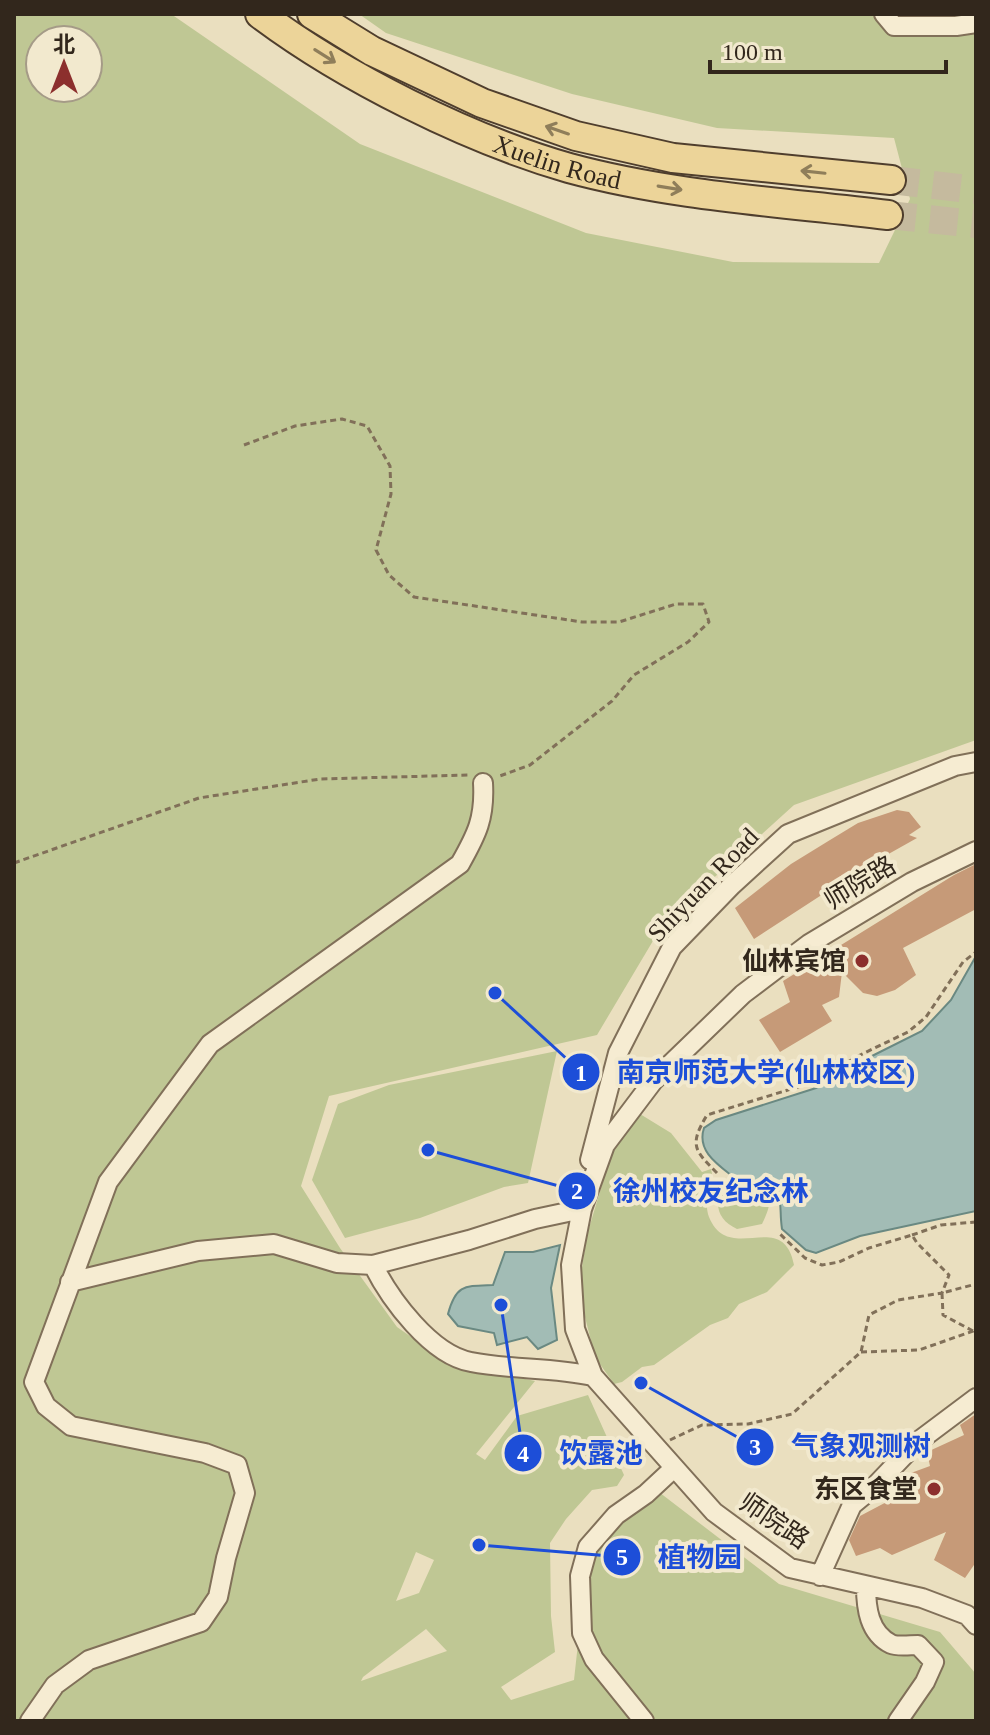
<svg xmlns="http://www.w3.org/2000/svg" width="990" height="1735" viewBox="0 0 990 1735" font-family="'Times New Roman','Noto Sans SC',serif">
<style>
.green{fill:#bfc794;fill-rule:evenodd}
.water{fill:#a2bcb5;stroke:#6a8982;stroke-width:2}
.building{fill:#c69a78}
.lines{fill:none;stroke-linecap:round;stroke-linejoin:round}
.primary-tunnel{stroke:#c5ba9e;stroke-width:28;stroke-dasharray:28 14;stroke-linecap:butt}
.street-casing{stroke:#817059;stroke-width:22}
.primary-casing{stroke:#4f3e2d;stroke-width:32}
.path{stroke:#817059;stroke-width:3;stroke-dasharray:6 4;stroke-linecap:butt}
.street{stroke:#f6ecd2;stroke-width:18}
.primary{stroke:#ecd499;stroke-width:28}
.oneway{stroke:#8f7e5a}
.poi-dot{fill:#8c2f2d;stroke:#f2e9ce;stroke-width:3}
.labels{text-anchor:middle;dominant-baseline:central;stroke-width:8;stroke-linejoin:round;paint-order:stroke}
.street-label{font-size:26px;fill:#32271c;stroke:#f2e9ce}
.poi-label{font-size:26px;font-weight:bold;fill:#32271c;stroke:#f2e9ce;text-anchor:end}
.leader{fill:none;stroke:#1d4ed8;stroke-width:3}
.callout-dot{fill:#1d4ed8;stroke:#f2e9ce;stroke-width:3}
.mark-label{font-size:24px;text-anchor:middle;font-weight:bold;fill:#fff}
.callout-label{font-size:28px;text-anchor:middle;font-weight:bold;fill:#1d4ed8;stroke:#f2e9ce;stroke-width:8;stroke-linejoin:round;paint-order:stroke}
</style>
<rect width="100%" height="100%" fill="#eadfbf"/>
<path class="green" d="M14 14H171L360 144 586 233 733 262 879 263 910 199 894 138 717 128 572 94 386 33 359 14H976V740L794 805 663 924 597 1035 329 1096 301 1186 340 1248 397 1327 450 1364 535 1381 476 1454 485 1460 517 1416 588 1395 624 1475 617 1486 592 1490 566 1519 550 1543 551 1616 555 1652 501 1687 511 1700 574 1680 587 1561 651 1486 779 1584 940 1632 976 1674V1721H14ZM40 40H88V88H40ZM416 1552 434 1560 419 1593 396 1601ZM426 1629 447 1651 361 1681 363 1677Z
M557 1051 528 1183 504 1187 420 1218 345 1238 312 1180 338 1104 389 1085Z
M640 1114 671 1133 702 1172 711 1169C716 1186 702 1198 709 1217 729 1266 783 1207 794 1265L767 1292 739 1304 728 1318 710 1325 654 1365 642 1367 622 1382 614 1384 595 1357 585 1317 581 1274 587 1235 612 1151Z
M743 1177C773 1183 775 1198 762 1224L737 1229C717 1220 713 1203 724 1184H730L736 1179Z"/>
<path class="water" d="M976 956V1211L860 1236 816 1253 806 1250 782 1229C778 1203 787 1195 760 1181L743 1185C726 1169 695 1155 704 1128L716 1120 816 1088 856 1064 922 1031 951 1000Z
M560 1245 551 1288 557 1340 538 1349 527 1337 497 1345 494 1333 458 1326 448 1314C456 1284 465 1286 493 1285L505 1252H533Z"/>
<path class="building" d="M897 810 909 812 921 827 909 835 917 838 860 870 754 939 735 908 791 864 830 840 858 823Z
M976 864V909L903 948 916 975 895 990 877 996 863 993 842 972 839 997 822 1005 832 1021 780 1052 759 1020 790 1002 783 981 954 875Z
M976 1414V1562L965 1578 934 1560 946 1532 892 1555 880 1548 856 1556 849 1540 860 1516 896 1497 891 1486 900 1477 930 1466 927 1452 964 1435 960 1425Z"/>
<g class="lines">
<path class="primary-tunnel" d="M891 180 976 190
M888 215 976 224"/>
<g class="street-casing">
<path id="street" d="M884 14 894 26H956L976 23
M976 851 912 882 809 944 743 994 654 1080 605 1145 582 1209 571 1265 575 1329 593 1376 714 1512 790 1568 922 1598 967 1615 976 1625
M590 1160 618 1053 672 947 732 885 788 834 955 766 976 762
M373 1265C390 1299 431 1355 471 1362 511 1370 552 1367 593 1376
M70 1282 198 1251 274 1244 337 1263 373 1265 469 1240 535 1219 582 1209 583 1201
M820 1576 852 1505 875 1486 916 1443 976 1398
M866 1586C866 1608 869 1633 891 1644 898 1647 910 1645 918 1645L934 1662 925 1682 898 1721
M30 1721 55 1685 89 1660 201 1622 218 1597 226 1558 245 1493 237 1465 205 1453 71 1426 46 1406 34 1382 108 1182 210 1044 460 864C477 834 485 818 483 783
M644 1721 594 1659 582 1633 580 1576 588 1547 616 1515 646 1494 674 1468"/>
</g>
<g class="primary-casing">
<g id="primary">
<path id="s1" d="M260 14C344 77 468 139 569 168 672 196 782 202 888 215"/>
<path d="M312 14 372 51 482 103 576 136 673 158 891 180"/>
</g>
</g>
<path class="path" d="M244 445 295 426 342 419 367 426 390 466 391 494 376 550 389 575 414 597 582 622H619L676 604H703L709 622 688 642 634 675 612 701 530 765 497 777
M14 863 199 798 320 779 469 775
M717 1173C694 1150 689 1145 707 1115L817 1081 858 1056 908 1032 926 1017 963 962 976 952
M912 1235 941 1225 976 1222
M973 1331 943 1315 942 1293 976 1284
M861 1352 919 1350 976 1330
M670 1440 702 1425 748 1424 792 1414 861 1352 869 1315 898 1300 942 1293 949 1275 917 1243 912 1235 869 1248 839 1262 822 1265 805 1258 778 1232"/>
<use href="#street" class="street"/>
<use href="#primary" class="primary"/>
</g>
<defs><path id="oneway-shaft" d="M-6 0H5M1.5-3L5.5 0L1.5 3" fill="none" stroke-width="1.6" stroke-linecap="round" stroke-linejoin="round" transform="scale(2)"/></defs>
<g class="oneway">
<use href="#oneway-shaft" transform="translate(325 56) rotate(32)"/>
<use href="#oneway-shaft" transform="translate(557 130) rotate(-161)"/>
<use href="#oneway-shaft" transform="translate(813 172) rotate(-174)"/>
<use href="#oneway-shaft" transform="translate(670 188) rotate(9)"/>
</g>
<g class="poi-dot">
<circle cx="862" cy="961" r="8"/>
<circle cx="934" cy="1489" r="8"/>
</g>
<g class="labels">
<g class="street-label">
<text stroke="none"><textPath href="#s1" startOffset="334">Xuelin Road</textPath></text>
<text transform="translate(860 883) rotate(-31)">师院路</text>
<text transform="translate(703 885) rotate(-46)">Shiyuan Road</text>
<text transform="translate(774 1521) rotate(34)">师院路</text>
</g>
<g class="poi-label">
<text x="846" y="961">仙林宾馆</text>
<text x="918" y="1489">东区食堂</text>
</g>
</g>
<path class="leader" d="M495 993L581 1072M428 1150L577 1191M641 1383L755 1447M501 1305L523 1453M479 1545L622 1557"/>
<g class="callout-dot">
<circle cx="495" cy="993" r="8"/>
<circle cx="428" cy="1150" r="8"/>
<circle cx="641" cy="1383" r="8"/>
<circle cx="501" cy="1305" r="8"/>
<circle cx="479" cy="1545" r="8"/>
<circle cx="581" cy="1072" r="20"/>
<circle cx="577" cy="1191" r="20"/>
<circle cx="755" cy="1447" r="20"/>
<circle cx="523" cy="1453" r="20"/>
<circle cx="622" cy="1557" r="20"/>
</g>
<g class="mark-label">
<text x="581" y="1081">1</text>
<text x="577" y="1199">2</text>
<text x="755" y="1455">3</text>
<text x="523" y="1462">4</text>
<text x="622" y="1565">5</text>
</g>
<g class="callout-label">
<text x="766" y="1082">南京师范大学(仙林校区)</text>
<text x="711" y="1201">徐州校友纪念林</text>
<text x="861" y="1456">气象观测树</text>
<text x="601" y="1463">饮露池</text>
<text x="700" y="1567">植物园</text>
</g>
<rect width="990" height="1735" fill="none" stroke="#32271c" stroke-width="32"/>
<g transform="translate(64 64)"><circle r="38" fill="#f2e9ce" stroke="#a59b87" stroke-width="2"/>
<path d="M0-6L14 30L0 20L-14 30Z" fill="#8c2f2d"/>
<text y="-12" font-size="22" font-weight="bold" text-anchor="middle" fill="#32271c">北</text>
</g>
<path d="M710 60v12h236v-12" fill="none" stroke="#32271c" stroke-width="4"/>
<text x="722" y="60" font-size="24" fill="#32271c" stroke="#f2e9ce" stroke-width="6" paint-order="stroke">100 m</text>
</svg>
